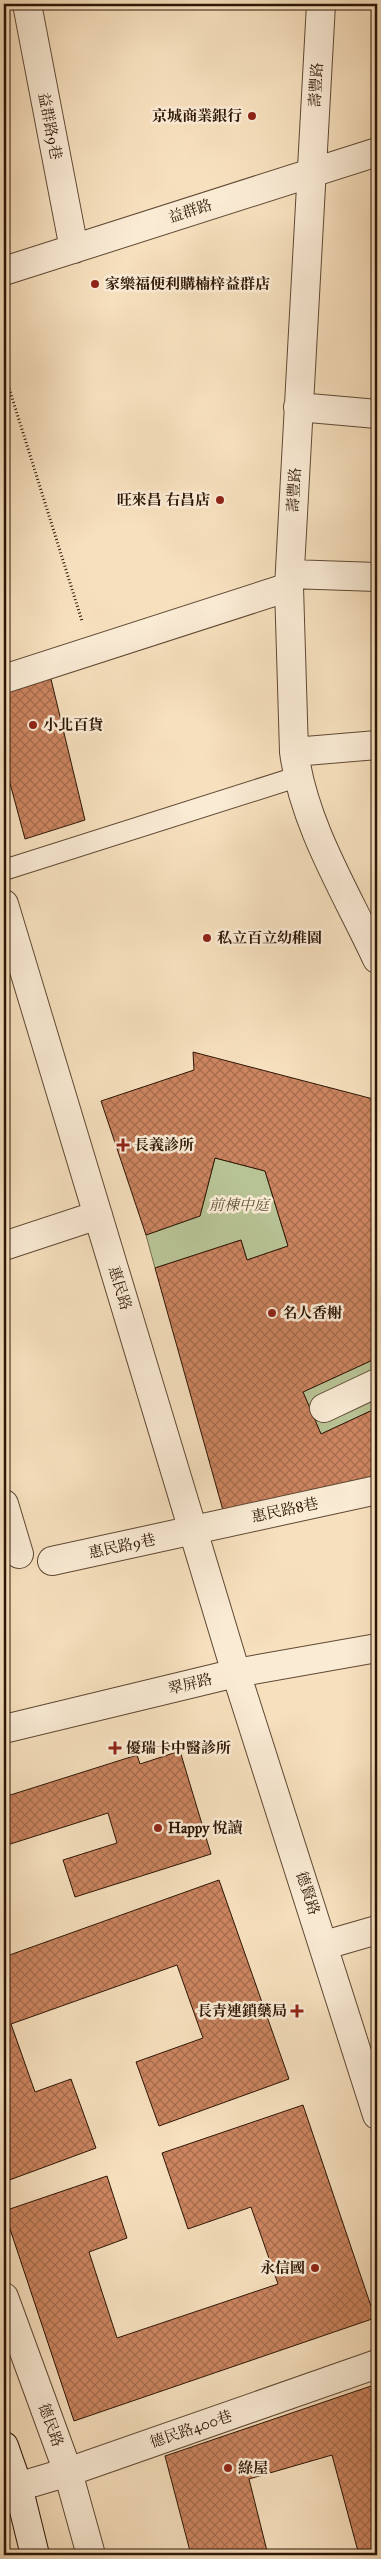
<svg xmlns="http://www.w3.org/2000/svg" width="381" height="2559" viewBox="0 0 381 2559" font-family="'IM FELL Great Primer','Noto Serif TC',serif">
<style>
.green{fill:#b8c395;stroke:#726c4d}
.building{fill:url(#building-cross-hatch);stroke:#2c1505}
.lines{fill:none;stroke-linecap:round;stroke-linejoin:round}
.lane-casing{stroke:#5f4833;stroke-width:22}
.street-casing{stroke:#5f4833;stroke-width:30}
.secondary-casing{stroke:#2c1505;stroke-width:30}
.path{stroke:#2c1505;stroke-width:3;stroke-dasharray:1 2.5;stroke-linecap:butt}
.lane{stroke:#faebd5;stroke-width:20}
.street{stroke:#faebd5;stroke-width:28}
.secondary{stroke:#faebd5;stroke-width:28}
.poi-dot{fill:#8f2418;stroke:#faebd5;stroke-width:2}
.labels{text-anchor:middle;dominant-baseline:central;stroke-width:5;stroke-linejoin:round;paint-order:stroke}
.street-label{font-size:15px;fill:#2c1505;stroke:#faebd5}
.poi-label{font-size:15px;font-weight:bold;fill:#2c1505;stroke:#faebd5;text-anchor:start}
.park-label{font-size:15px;font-style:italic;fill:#5d5237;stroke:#faebd5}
</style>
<defs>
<pattern id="building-cross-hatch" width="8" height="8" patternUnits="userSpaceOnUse" patternTransform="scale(1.25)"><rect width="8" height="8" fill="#cc8560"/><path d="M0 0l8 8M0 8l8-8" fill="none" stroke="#a66c4d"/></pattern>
</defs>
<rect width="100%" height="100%" fill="#f7e0be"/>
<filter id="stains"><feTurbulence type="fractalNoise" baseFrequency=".004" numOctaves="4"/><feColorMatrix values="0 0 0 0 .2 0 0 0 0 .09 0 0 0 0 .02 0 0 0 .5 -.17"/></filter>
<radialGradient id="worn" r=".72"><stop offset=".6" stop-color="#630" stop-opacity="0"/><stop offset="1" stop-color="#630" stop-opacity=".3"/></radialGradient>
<path class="green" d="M215 1158 265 1171 288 1246 247 1260 241 1240 155 1268 146 1235 200 1216Z
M377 1358V1408L321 1434 303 1392Z"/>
<path class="building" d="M50 675 85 820 25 839 4 761V689Z
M193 1052 377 1100V1358L303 1392 321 1434 377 1408V1483L224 1514 155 1268 241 1240 247 1260 288 1246 265 1171 215 1158 200 1216 146 1235 101 1101 194 1070Z
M180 1751 211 1854 75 1897 63 1860 117 1843 108 1813 4 1846V1797L137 1755 140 1764Z
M219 1880 289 2079 159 2126 136 2062 203 2038 177 1965 11 2024 35 2092 71 2079 96 2148 4 2182V1957Z
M303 2105 375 2318 74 2421 4 2211 107 2176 127 2238 89 2252 117 2338 278 2284 251 2207 188 2229 162 2153Z
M377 2384V2555H359L332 2455 249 2479 268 2555H191L165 2456Z"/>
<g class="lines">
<g class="lane-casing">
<path id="lane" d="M4 870 297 777"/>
</g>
<g class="street-casing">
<path id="street" d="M27 4 74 249
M321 4 289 587 294 752C304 826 346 892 377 959
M4 271 377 152
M298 407 377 414
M290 574 377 577
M4 679 289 587
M294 752 377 745
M4 904 236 1673 377 2115
M4 1246 98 1215
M324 1408 377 1383
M4 1504 19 1554
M52 1561 377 1490
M4 1729 236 1673 377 1648
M325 1945 377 1930
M4 2297 68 2472 91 2555
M4 2491 68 2472 377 2364"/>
</g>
<g class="secondary-casing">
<path id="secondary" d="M4 2446 18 2486 35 2555"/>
</g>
<path class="path" d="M4 372 82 621"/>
<use href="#lane" class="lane"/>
<use href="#street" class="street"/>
<use href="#secondary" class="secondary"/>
</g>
<g class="poi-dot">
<circle cx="252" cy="116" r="5"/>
<circle cx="95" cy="284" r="5"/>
<circle cx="220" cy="500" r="5"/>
<circle cx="33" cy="725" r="5"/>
<circle cx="207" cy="938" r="5"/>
<path d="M120.5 1137.5h5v5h5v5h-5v5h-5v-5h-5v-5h5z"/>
<circle cx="272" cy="1313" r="5"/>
<path d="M112.5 1740.5h5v5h5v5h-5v5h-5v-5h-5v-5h5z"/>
<circle cx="158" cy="1828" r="5"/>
<path d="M294.5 2003.5h5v5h5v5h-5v5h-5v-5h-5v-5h5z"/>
<circle cx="315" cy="2268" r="5"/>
<circle cx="228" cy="2468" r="5"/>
</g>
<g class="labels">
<g class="street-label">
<text transform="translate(316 85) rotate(-87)">壽豐路</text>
<text transform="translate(50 126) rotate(79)">益群路9巷</text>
<text transform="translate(190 211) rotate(-18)">益群路</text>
<text transform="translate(294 490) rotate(-87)">壽豐路</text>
<text transform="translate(120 1288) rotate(73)">惠民路</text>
<text transform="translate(285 1510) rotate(-12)">惠民路8巷</text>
<text transform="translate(122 1546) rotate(-12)">惠民路9巷</text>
<text transform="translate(190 1684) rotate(-14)">翠屏路</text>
<text transform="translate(308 1893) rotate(72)">德賢路</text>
<text transform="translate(51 2425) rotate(70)">德民路</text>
<text transform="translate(191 2429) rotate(-19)">德民路400巷</text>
</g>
<g class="poi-label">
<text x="242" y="116" text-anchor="end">京城商業銀行</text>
<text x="105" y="284">家樂福便利購楠梓益群店</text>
<text x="210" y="500" text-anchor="end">旺來昌 右昌店</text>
<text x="43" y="725">小北百貨</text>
<text x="217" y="938">私立百立幼稚園</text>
<text x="134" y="1145">長義診所</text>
<text x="282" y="1313">名人香榭</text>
<text x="126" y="1748">優瑞卡中醫診所</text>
<text x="168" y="1828">Happy 悅讀</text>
<text x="287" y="2011" text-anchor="end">長青連鎖藥局</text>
<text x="305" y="2268" text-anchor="end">永信國</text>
<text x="238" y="2468">綠屋</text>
</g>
<g class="park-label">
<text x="239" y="1205">前棟中庭</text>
</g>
</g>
<rect width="381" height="2559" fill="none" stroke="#f7e0be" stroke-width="20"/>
<rect x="5" y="5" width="371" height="2549" fill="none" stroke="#2c1505" stroke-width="2.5"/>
<rect x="10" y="10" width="361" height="2539" fill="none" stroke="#2c1505"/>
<rect width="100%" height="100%" filter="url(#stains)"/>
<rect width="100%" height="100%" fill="url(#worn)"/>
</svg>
